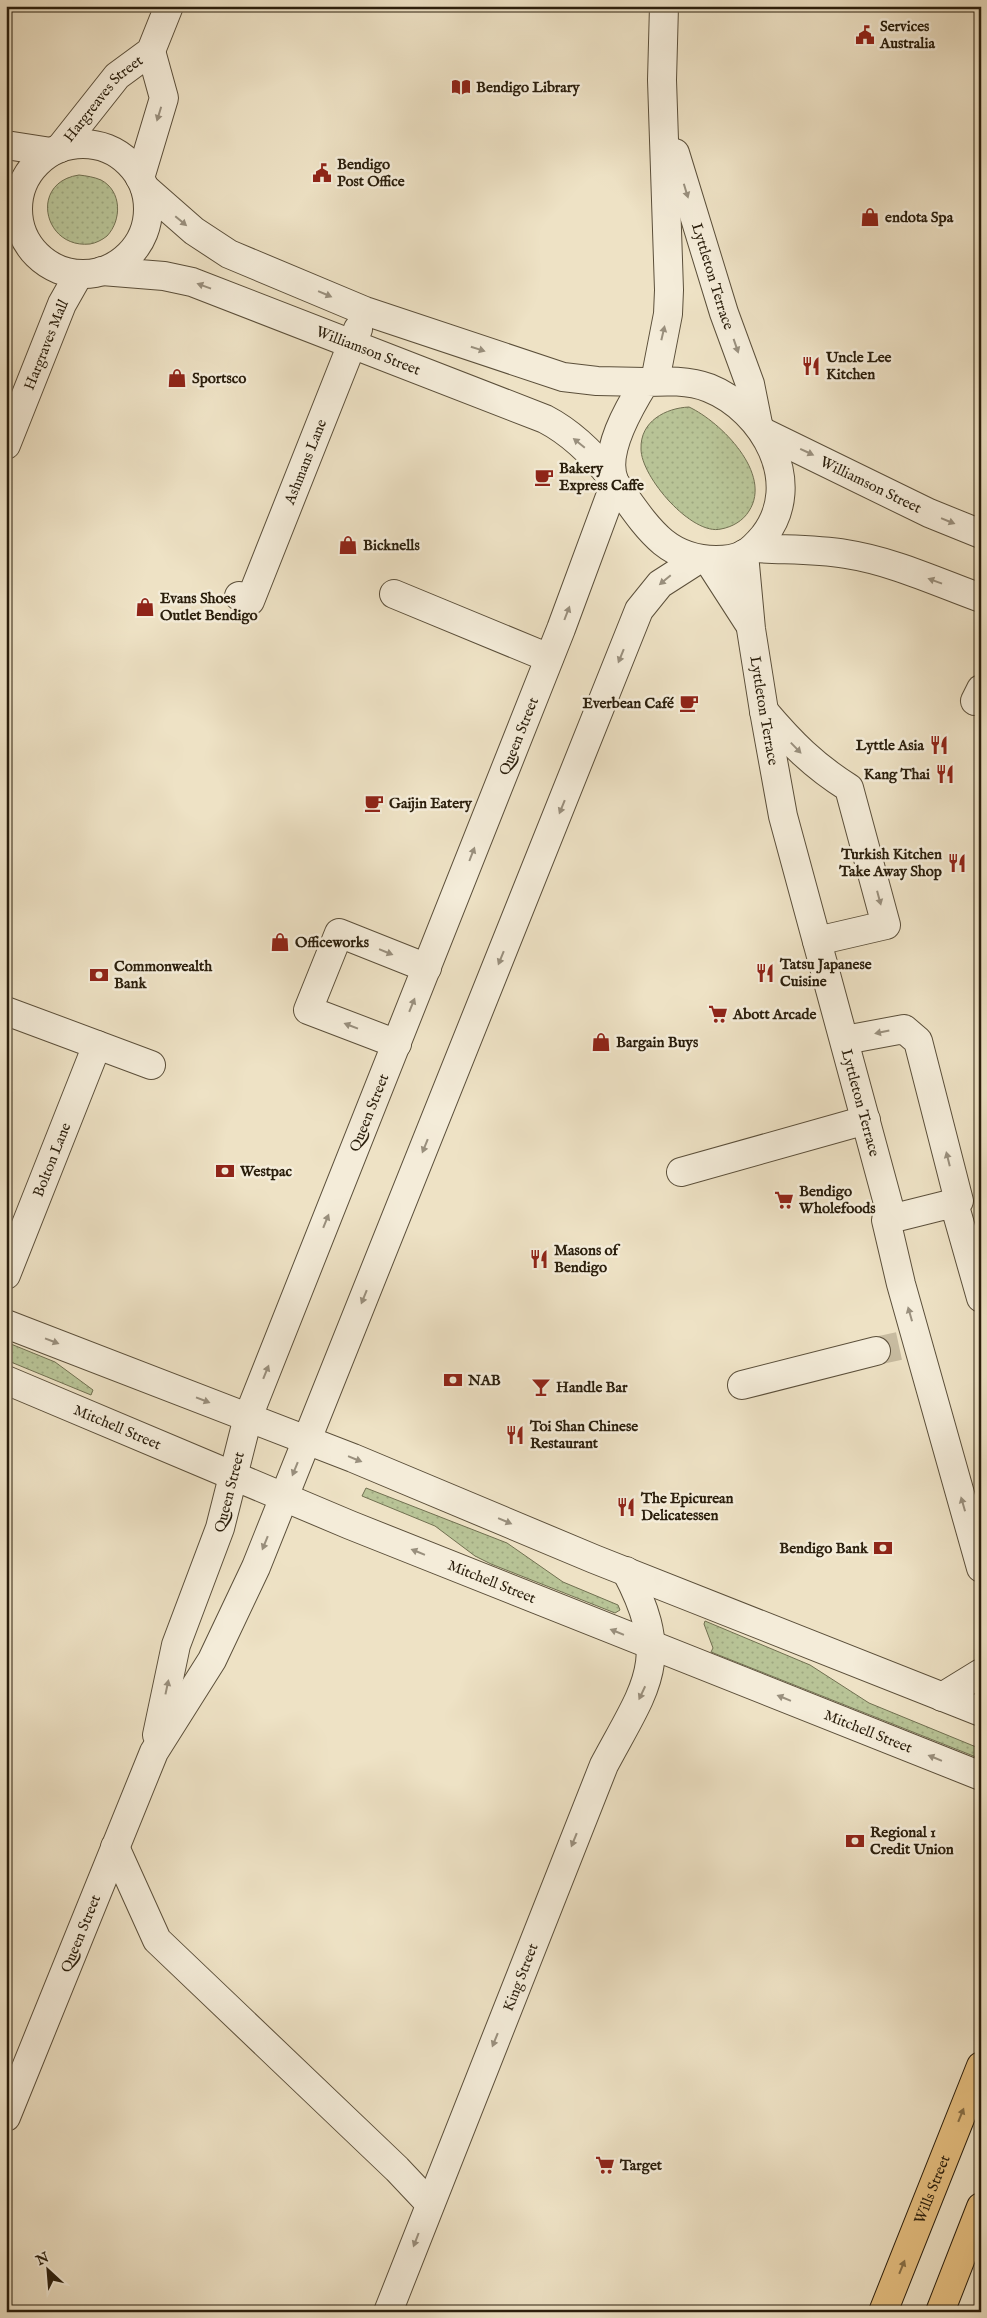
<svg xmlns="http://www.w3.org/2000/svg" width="987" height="2318" viewBox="0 0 987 2318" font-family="'IM FELL English',serif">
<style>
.grass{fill:url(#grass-dots);stroke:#717051}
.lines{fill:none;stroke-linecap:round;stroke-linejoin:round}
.minor-tunnel{stroke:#c7bba0;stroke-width:28;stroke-dasharray:28 14;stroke-linecap:butt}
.minor-casing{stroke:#5b4f3a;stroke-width:30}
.major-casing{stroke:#2a1e0c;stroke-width:30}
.minor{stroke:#f4ecd9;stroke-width:28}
.major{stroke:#e7c182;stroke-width:28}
.oneway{fill:#998f7d}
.oneway2{fill:#887047}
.labels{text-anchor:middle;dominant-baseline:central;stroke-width:5;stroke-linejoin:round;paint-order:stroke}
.poi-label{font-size:15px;font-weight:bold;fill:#2a1e0c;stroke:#f4ecd9;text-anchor:start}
.street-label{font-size:15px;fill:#2a1e0c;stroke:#f4ecd9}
</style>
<defs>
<pattern id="grass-dots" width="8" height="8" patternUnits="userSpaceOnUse" patternTransform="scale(1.25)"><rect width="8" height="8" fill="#b8c396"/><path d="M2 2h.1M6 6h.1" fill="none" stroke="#9ea780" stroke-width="1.8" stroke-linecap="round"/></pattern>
</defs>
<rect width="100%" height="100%" fill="#eee2c5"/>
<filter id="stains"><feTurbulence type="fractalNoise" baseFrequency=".004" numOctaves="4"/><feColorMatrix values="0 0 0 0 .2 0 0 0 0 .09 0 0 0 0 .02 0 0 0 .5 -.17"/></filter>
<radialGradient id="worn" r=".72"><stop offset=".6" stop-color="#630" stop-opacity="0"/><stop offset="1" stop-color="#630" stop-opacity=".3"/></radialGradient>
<path class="grass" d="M79 175C87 176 94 177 101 180 122 191 122 220 107 236 102 240 96 243 90 244 43 249 29 182 79 175Z
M689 407C721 422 773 474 749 511 743 521 732 527 721 529 692 536 641 477 641 449 640 421 666 408 689 407Z
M6 1342 55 1362 93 1390 91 1395 6 1360Z
M366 1488 507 1543 563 1582 618 1605 620 1610 615 1613 491 1564 475 1556 435 1526 362 1496Z
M705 1621 810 1665 869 1703 981 1749V1759L711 1652 713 1648 704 1624Z"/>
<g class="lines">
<path class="minor-tunnel" d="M876 1351 899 1346"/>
<g class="minor-casing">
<g id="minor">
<circle cx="83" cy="209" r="65"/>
<path d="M6 145 51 152"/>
<path id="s1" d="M60 148 117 76 151 51 169 6"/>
<path id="s2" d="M675 153 724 313 750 384 758 424"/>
<path d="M140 178 164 98 151 51"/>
<path d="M145 188 194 231 229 254 365 311 563 377 597 381 645 382"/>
<path id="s3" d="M102 271 164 276 192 282 545 419C572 433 593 454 612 478"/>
<path d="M655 381 668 314 669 290 662 80 664 6"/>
<path d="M645 382C666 381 689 380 709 388 764 410 805 483 764 536 749 554 740 560 716 560 696 560 678 554 663 542 644 526 630 503 615 483 601 454 630 406 645 382Z"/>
<path id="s4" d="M763 432 929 513 981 534"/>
<path id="s5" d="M6 445 62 304 79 274"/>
<path d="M754 548C785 550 816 549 846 554 892 561 937 582 981 598"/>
<path id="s6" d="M744 554 751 629 764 711 783 816 892 1218"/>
<path d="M708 560 748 622"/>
<path d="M394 594 549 658"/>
<path id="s7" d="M239 596 250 601 358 329"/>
<path d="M975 701 981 689"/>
<path d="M764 711C791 743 814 766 849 788L886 925 817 941"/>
<path d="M6 1011 151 1065"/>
<path d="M845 1040 904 1029 918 1041 959 1201 954 1203"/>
<path d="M397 1044 308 1010 339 933 427 968"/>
<path d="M681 1172 866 1120"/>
<path id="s8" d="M6 1275 97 1045"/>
<path d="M981 1298 954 1203 886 1220 901 1284 981 1568"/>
<path d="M6 1324 353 1458 594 1559 981 1712"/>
<path id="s9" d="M6 1380 350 1525 981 1776"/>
<path d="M742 1385 876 1351"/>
<path d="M942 1697 981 1673"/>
<path id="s10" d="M157 1735 176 1645 220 1528 248 1417 561 629 615 483"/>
<path d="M115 1847 157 1940 397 2169 430 2204"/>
<path id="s11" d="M6 2117 154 1752 212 1660 256 1567 639 610 660 584 699 559"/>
<path id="s12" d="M388 2312 604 1765C646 1686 673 1660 626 1571"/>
</g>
</g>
<g class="major-casing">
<g id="major">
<path id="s13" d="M883 2312 981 2066"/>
<path d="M940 2312 981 2207"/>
</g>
</g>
<use href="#minor" class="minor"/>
<use href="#major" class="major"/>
</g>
<defs><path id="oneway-solid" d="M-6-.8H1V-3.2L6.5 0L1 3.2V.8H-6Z" transform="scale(1.25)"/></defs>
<g class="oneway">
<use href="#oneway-solid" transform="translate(159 114) rotate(107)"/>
<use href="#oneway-solid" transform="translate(686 191) rotate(73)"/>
<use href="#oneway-solid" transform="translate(181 221) rotate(40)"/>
<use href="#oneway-solid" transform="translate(204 286) rotate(-160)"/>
<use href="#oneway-solid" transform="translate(325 294) rotate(23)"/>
<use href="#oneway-solid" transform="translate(663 333) rotate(-77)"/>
<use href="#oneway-solid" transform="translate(736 346) rotate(71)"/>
<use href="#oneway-solid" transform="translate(478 349) rotate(18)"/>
<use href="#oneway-solid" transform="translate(579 443) rotate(-141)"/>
<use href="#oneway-solid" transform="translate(807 452) rotate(25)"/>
<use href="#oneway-solid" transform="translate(948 521) rotate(22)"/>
<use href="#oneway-solid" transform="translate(665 580) rotate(140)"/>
<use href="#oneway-solid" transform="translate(935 581) rotate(-160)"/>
<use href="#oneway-solid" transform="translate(567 613) rotate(-69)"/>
<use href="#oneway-solid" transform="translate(621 656) rotate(112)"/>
<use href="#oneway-solid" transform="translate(796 748) rotate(46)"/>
<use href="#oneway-solid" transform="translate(562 807) rotate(112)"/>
<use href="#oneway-solid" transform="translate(472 854) rotate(-69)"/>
<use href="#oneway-solid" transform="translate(879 898) rotate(75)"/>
<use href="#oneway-solid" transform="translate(386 952) rotate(22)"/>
<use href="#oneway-solid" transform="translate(501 958) rotate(112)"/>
<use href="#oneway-solid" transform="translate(412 1005) rotate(-68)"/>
<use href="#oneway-solid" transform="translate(351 1026) rotate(-159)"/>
<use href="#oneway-solid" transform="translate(882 1032) rotate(168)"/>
<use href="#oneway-solid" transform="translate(425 1146) rotate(112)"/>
<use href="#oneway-solid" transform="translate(948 1159) rotate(-104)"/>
<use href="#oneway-solid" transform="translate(326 1221) rotate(-68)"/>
<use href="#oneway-solid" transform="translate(364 1297) rotate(112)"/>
<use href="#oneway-solid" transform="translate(910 1314) rotate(-106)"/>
<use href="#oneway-solid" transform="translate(52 1341) rotate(21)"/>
<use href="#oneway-solid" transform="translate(266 1372) rotate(-68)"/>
<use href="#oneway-solid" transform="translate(203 1400) rotate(21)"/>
<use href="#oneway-solid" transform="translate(355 1459) rotate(22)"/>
<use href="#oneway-solid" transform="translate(295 1469) rotate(112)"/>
<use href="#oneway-solid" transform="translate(963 1504) rotate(-106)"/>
<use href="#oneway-solid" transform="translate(505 1521) rotate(23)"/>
<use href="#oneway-solid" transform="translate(265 1543) rotate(112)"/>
<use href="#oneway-solid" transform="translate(418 1552) rotate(-158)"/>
<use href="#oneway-solid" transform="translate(617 1632) rotate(-158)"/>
<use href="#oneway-solid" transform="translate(167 1687) rotate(-78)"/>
<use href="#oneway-solid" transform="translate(642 1693) rotate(115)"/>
<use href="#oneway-solid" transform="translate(784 1698) rotate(-158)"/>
<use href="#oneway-solid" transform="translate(935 1758) rotate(-158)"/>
<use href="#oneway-solid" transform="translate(574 1840) rotate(112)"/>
<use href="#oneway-solid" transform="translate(495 2040) rotate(112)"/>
<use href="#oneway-solid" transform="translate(416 2240) rotate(111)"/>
</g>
<g class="oneway2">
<use href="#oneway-solid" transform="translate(961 2115) rotate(-68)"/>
<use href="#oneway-solid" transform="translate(902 2267) rotate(-68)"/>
</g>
<defs>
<g id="civic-bare" transform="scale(1.5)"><path d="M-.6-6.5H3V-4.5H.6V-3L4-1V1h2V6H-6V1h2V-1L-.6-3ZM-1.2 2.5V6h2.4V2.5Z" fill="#8f2418" stroke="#f4ecd9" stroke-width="2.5" paint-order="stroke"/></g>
<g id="library-bare" transform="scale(1.5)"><path d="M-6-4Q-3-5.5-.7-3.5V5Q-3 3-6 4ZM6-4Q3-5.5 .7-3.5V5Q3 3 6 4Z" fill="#8f2418" stroke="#f4ecd9" stroke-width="2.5" paint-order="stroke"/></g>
<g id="shop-bare" transform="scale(1.5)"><path d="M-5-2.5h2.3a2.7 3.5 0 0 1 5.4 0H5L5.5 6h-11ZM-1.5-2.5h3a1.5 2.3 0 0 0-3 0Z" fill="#8f2418" stroke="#f4ecd9" stroke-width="2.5" paint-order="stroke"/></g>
<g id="restaurant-bare" transform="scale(1.5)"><path d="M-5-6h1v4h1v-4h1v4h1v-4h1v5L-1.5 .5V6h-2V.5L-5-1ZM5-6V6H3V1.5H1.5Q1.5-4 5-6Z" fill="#8f2418" stroke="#f4ecd9" stroke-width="2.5" paint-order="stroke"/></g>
<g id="cafe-bare" transform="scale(1.5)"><path d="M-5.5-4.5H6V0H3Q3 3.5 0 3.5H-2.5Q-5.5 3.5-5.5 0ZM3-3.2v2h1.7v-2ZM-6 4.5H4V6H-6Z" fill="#8f2418" stroke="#f4ecd9" stroke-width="2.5" paint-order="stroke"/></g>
<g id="bank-bare" transform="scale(1.5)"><path d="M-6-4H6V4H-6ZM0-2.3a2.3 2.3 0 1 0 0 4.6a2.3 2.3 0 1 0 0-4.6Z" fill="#8f2418" stroke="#f4ecd9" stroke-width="2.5" paint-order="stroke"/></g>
<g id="supermarket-bare" transform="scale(1.5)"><path d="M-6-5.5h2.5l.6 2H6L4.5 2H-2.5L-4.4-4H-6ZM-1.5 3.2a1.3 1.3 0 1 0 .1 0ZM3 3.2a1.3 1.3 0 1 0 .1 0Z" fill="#8f2418" stroke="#f4ecd9" stroke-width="2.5" paint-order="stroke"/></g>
<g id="bar-bare" transform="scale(1.5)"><path d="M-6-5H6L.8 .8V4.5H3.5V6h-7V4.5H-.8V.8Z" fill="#8f2418" stroke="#f4ecd9" stroke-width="2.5" paint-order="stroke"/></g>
</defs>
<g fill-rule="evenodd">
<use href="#civic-bare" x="865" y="35"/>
<use href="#library-bare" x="461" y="87"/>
<use href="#civic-bare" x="322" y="173"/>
<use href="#shop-bare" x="870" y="217"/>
<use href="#restaurant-bare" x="811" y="366"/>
<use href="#shop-bare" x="177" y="378"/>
<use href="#cafe-bare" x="544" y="477"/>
<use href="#shop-bare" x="348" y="545"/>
<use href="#shop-bare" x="145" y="607"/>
<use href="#cafe-bare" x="689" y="703"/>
<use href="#restaurant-bare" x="939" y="745"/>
<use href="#restaurant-bare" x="945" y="774"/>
<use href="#cafe-bare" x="374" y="803"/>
<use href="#restaurant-bare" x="957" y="863"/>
<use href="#shop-bare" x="280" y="942"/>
<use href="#restaurant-bare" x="765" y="973"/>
<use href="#bank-bare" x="99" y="975"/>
<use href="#supermarket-bare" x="718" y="1014"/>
<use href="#shop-bare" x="601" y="1042"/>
<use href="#bank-bare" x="225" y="1171"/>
<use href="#supermarket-bare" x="784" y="1200"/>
<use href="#restaurant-bare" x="539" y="1259"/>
<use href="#bank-bare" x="453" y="1380"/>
<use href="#bar-bare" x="541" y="1387"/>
<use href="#restaurant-bare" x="515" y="1435"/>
<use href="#restaurant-bare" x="626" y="1507"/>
<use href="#bank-bare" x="883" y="1548"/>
<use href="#bank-bare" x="855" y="1841"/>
<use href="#supermarket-bare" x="605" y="2165"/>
</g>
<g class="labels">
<g class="poi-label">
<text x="880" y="26">Services<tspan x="880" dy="17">Australia</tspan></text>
<text x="476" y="87">Bendigo Library</text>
<text x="337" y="164">Bendigo<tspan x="337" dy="17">Post Office</tspan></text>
<text x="885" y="217">endota Spa</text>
<text x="826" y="357">Uncle Lee<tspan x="826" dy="17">Kitchen</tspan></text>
<text x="192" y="378">Sportsco</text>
<text x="559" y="468">Bakery<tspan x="559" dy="17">Express Caffe</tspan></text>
<text x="363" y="545">Bicknells</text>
<text x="160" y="598">Evans Shoes<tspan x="160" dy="17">Outlet Bendigo</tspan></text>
<text x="674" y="703" text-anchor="end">Everbean Café</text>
<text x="924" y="745" text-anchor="end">Lyttle Asia</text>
<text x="930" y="774" text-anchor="end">Kang Thai</text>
<text x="389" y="803">Gaijin Eatery</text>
<text x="942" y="854" text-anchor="end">Turkish Kitchen<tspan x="942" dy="17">Take Away Shop</tspan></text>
<text x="295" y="942">Officeworks</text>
<text x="780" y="964">Tatsu Japanese<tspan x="780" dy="17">Cuisine</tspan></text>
<text x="114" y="966">Commonwealth<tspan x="114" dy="17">Bank</tspan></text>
<text x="733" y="1014">Abott Arcade</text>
<text x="616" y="1042">Bargain Buys</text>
<text x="240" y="1171">Westpac</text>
<text x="799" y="1191">Bendigo<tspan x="799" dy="17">Wholefoods</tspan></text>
<text x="554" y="1250">Masons of<tspan x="554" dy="17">Bendigo</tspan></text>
<text x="468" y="1380">NAB</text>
<text x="556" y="1387">Handle Bar</text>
<text x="530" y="1426">Toi Shan Chinese<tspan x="530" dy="17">Restaurant</tspan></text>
<text x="641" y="1498">The Epicurean<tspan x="641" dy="17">Delicatessen</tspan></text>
<text x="868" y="1548" text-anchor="end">Bendigo Bank</text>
<text x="870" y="1832">Regional 1<tspan x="870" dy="17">Credit Union</tspan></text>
<text x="620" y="2165">Target</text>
</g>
<g class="street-label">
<text stroke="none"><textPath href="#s1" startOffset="66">Hargreaves Street</textPath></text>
<text stroke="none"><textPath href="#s2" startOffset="129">Lyttleton Terrace</textPath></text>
<text stroke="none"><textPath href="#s5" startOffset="108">Hargraves Mall</textPath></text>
<text stroke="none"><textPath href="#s3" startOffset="280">Williamson Street</textPath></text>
<text stroke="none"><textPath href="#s7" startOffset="162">Ashmans Lane</textPath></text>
<text stroke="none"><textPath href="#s4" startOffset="120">Williamson Street</textPath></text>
<text stroke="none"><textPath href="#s6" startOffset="158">Lyttleton Terrace</textPath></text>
<text stroke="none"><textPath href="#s10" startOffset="1064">Queen Street</textPath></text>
<text stroke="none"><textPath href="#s6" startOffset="562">Lyttleton Terrace</textPath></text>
<text stroke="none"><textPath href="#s10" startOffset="659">Queen Street</textPath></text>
<text stroke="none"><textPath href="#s8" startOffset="124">Bolton Lane</textPath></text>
<text stroke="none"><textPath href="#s9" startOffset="121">Mitchell Street</textPath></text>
<text stroke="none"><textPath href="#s10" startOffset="254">Queen Street</textPath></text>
<text stroke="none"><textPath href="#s9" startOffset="526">Mitchell Street</textPath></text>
<text stroke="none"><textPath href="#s9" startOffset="931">Mitchell Street</textPath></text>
<text stroke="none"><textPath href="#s11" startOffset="198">Queen Street</textPath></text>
<text stroke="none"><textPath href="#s12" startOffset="360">King Street</textPath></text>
<text stroke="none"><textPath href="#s13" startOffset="132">Wills Street</textPath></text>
</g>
</g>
<rect width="987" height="2318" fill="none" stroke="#eee2c5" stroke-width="25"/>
<rect x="8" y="8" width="972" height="2303" fill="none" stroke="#2a1e0c" stroke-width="2.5"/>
<rect x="12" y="12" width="962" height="2293" fill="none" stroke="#2a1e0c"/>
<g transform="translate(48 2270) rotate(334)" stroke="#f4ecd9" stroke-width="4" paint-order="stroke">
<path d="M0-4L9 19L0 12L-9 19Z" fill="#2a1e0c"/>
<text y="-8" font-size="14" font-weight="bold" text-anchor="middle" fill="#2a1e0c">N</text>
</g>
<rect width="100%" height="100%" filter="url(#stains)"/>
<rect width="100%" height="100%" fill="url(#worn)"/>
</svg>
